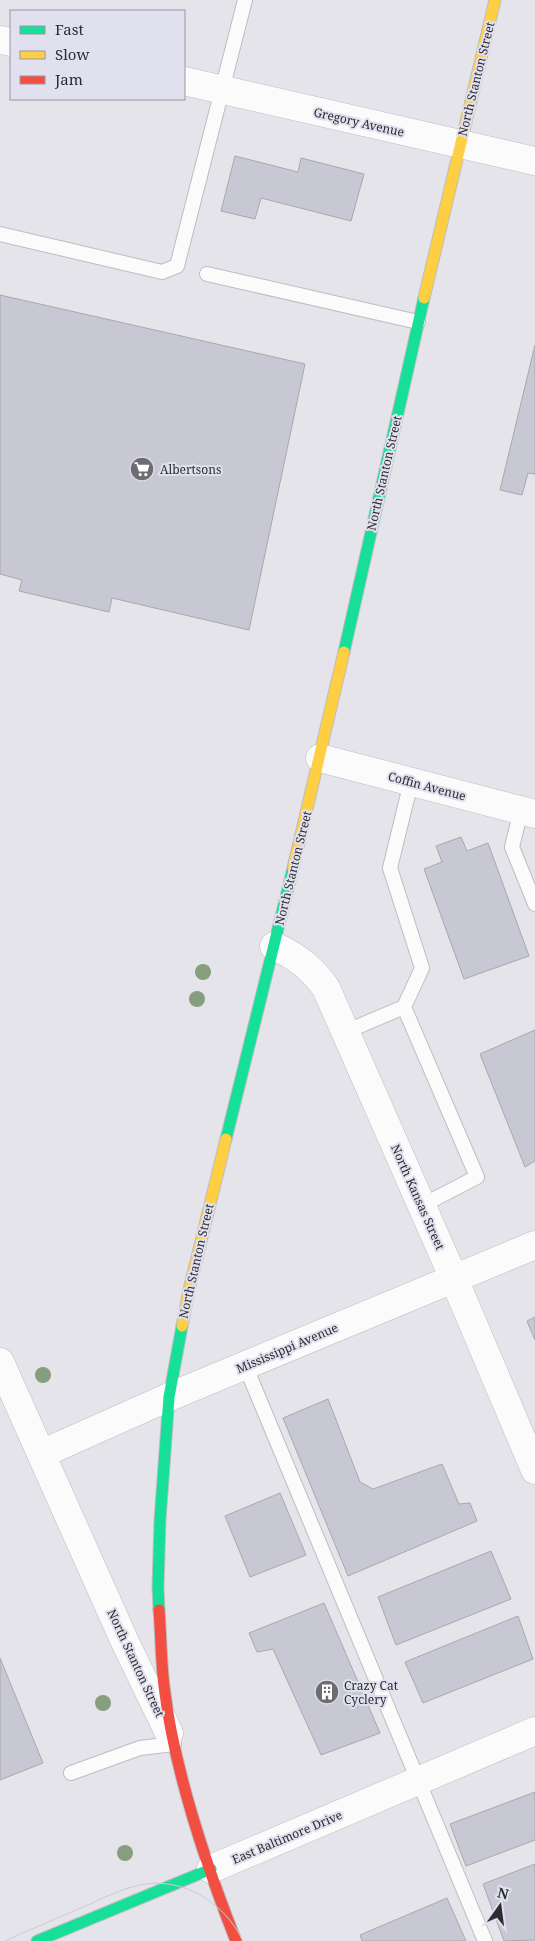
<svg xmlns="http://www.w3.org/2000/svg" width="535" height="1941" viewBox="0 0 535 1941" font-family="'Noto Serif',serif">
<style>
.building{fill:#c8c7d4;stroke:#a8a8ac}
.lines{fill:none;stroke-linecap:round;stroke-linejoin:round}
.lane-casing{stroke:#bdbdc2;stroke-width:16}
.street-casing{stroke:#bdbdc2;stroke-width:29}
.fast-casing{stroke:#bdbdc2;stroke-width:13}
.slow-casing{stroke:#bdbdc2;stroke-width:13}
.jam-casing{stroke:#bdbdc2;stroke-width:13}
.lane{stroke:#fbfbfc;stroke-width:14}
.street{stroke:#fbfbfc;stroke-width:28}
.fast{stroke:#16e098;stroke-width:11}
.slow{stroke:#ffcf43;stroke-width:11}
.jam{stroke:#f24e42;stroke-width:11}
.tram{stroke:#cccccf;stroke-width:1}
.tree{fill:#869d7e}
.labels{text-anchor:middle;dominant-baseline:central;stroke-width:4;stroke-linejoin:round;paint-order:stroke}
.street-label{font-size:12px;fill:#2c2c32;stroke:#e0e0ee}
.poi-label{font-size:12px;fill:#2c2c32;stroke:#e0e0ee;text-anchor:start}
</style>
<rect width="100%" height="100%" fill="#e4e4ea"/>
<path class="building" d="M235 156 298 172 301 158 364 174 351 221 261 198 255 219 221 211Z
M0 295 305 364 249 630 112 598 109 612 19 591 22 580 0 574Z
M535 345V474L528 473 522 495 500 490Z
M461 837 467 851 488 843 529 956 464 979 424 869 442 862 436 846Z
M535 1030V1161L525 1167 480 1054Z
M535 1317V1340L527 1321Z
M328 1399 360 1482 373 1489 442 1464 459 1504 470 1503 477 1521 348 1576 283 1418Z
M280 1493 306 1555 250 1577 225 1516Z
M491 1551 511 1599 396 1645 378 1597Z
M324 1603 380 1733 321 1755 273 1649 257 1652 249 1633Z
M518 1616 533 1659 423 1703 405 1662Z
M0 1658 43 1763 0 1780Z
M535 1792V1840L466 1866 450 1824Z
M535 1864V1940L504 1941 483 1884Z
M447 1898 466 1941H362L360 1935Z"/>
<g class="lines">
<g class="lane-casing">
<path id="lane" d="M0 234 162 272 177 266 245 0
M207 274 418 322
M521 810 512 847 535 904
M404 1007 422 968 390 868 411 782
M345 1032 404 1007 477 1177 421 1206
M245 1365 485 1941
M71 1773 140 1748 174 1744"/>
</g>
<g class="street-casing">
<path id="street" d="M0 40 11 42
M184 81 535 161
M320 758 535 814
M274 946C296 956 312 968 326 988L454 1279 535 1470
M0 1362 125 1642 169 1733
M41 1454 169 1397 535 1245
M211 1869 535 1731"/>
</g>
<g class="fast-casing">
<path id="fast" d="M344 652 424 298
M226 1139 293 868
M159 1610 158 1587 160 1520 169 1397 182 1326
M37 1941 211 1869"/>
</g>
<g class="slow-casing">
<path id="slow" d="M424 298 495 0
M293 868 344 652
M182 1326 189 1290 226 1139"/>
</g>
<g class="jam-casing">
<path id="jam" d="M159 1610C161 1635 161 1661 164 1686 174 1770 205 1862 236 1941"/>
</g>
<use href="#lane" class="lane"/>
<use href="#street" class="street"/>
<use href="#fast" class="fast"/>
<use href="#slow" class="slow"/>
<use href="#jam" class="jam"/>
<path class="tram" d="M5 1941C32 1929 59 1917 86 1906 103 1898 121 1889 140 1885 183 1876 225 1903 243 1941"/>
</g>
<g class="tree">
<circle cx="203" cy="972" r="8"/>
<circle cx="197" cy="999" r="8"/>
<circle cx="43" cy="1375" r="8"/>
<circle cx="103" cy="1703" r="8"/>
<circle cx="125" cy="1853" r="8"/>
</g>
<defs>
<g id="supermarket-disc" transform="scale(1.25)"><circle r="9.5" fill="#6c6c72" stroke="#e0e0ee"/><path d="M-6-5.5h2.5l.6 2H6L4.5 2H-2.5L-4.4-4H-6ZM-1.5 3.2a1.3 1.3 0 1 0 .1 0ZM3 3.2a1.3 1.3 0 1 0 .1 0Z" fill="#fff"/></g>
<g id="building-disc" transform="scale(1.25)"><circle r="9.5" fill="#6c6c72" stroke="#e0e0ee"/><path d="M-4-6H4V6H1V3H-1V6H-4ZM-2.5-4.3h1.7v1.8h-1.7ZM.8-4.3h1.7v1.8H.8ZM-2.5-1h1.7V.8h-1.7ZM.8-1h1.7V.8H.8Z" fill="#fff"/></g>
</defs>
<g fill-rule="evenodd">
<use href="#supermarket-disc" x="142" y="469"/>
<use href="#building-disc" x="327" y="1692"/>
</g>
<g class="labels">
<g class="street-label">
<text transform="translate(476 79) rotate(-76)">North Stanton Street</text>
<text transform="translate(359 122) rotate(13)">Gregory Avenue</text>
<text transform="translate(384 473) rotate(-77)">North Stanton Street</text>
<text transform="translate(427 786) rotate(15)">Coffin Avenue</text>
<text transform="translate(293 868) rotate(-76)">North Stanton Street</text>
<text transform="translate(418 1197) rotate(66)">North Kansas Street</text>
<text transform="translate(196 1261) rotate(-77)">North Stanton Street</text>
<text transform="translate(287 1348) rotate(-23)">Mississippi Avenue</text>
<text transform="translate(136 1663) rotate(65)">North Stanton Street</text>
<text transform="translate(287 1837) rotate(-23)">East Baltimore Drive</text>
</g>
<g class="poi-label">
<text x="160" y="469">Albertsons</text>
<text x="344" y="1685">Crazy Cat<tspan x="344" dy="14">Cyclery</tspan></text>
</g>
</g>
<rect x="10" y="10" width="175" height="90" fill="#e0e0ee" stroke="#9898a3"/>
<rect x="20" y="26" width="25" height="8" fill="#16e098" stroke="#9898a3"/>
<text x="55" y="35" font-size="15" fill="#2c2c32">Fast</text>
<rect x="20" y="51" width="25" height="8" fill="#ffcf43" stroke="#9898a3"/>
<text x="55" y="60" font-size="15" fill="#2c2c32">Slow</text>
<rect x="20" y="76" width="25" height="8" fill="#f24e42" stroke="#9898a3"/>
<text x="55" y="85" font-size="15" fill="#2c2c32">Jam</text>
<g transform="translate(500 1906) rotate(14)" stroke="#e0e0ee" stroke-width="4" paint-order="stroke">
<path d="M0-4L9 19L0 12L-9 19Z" fill="#2c2c32"/>
<text y="-8" font-size="14" font-weight="bold" text-anchor="middle" fill="#2c2c32">N</text>
</g>
</svg>
